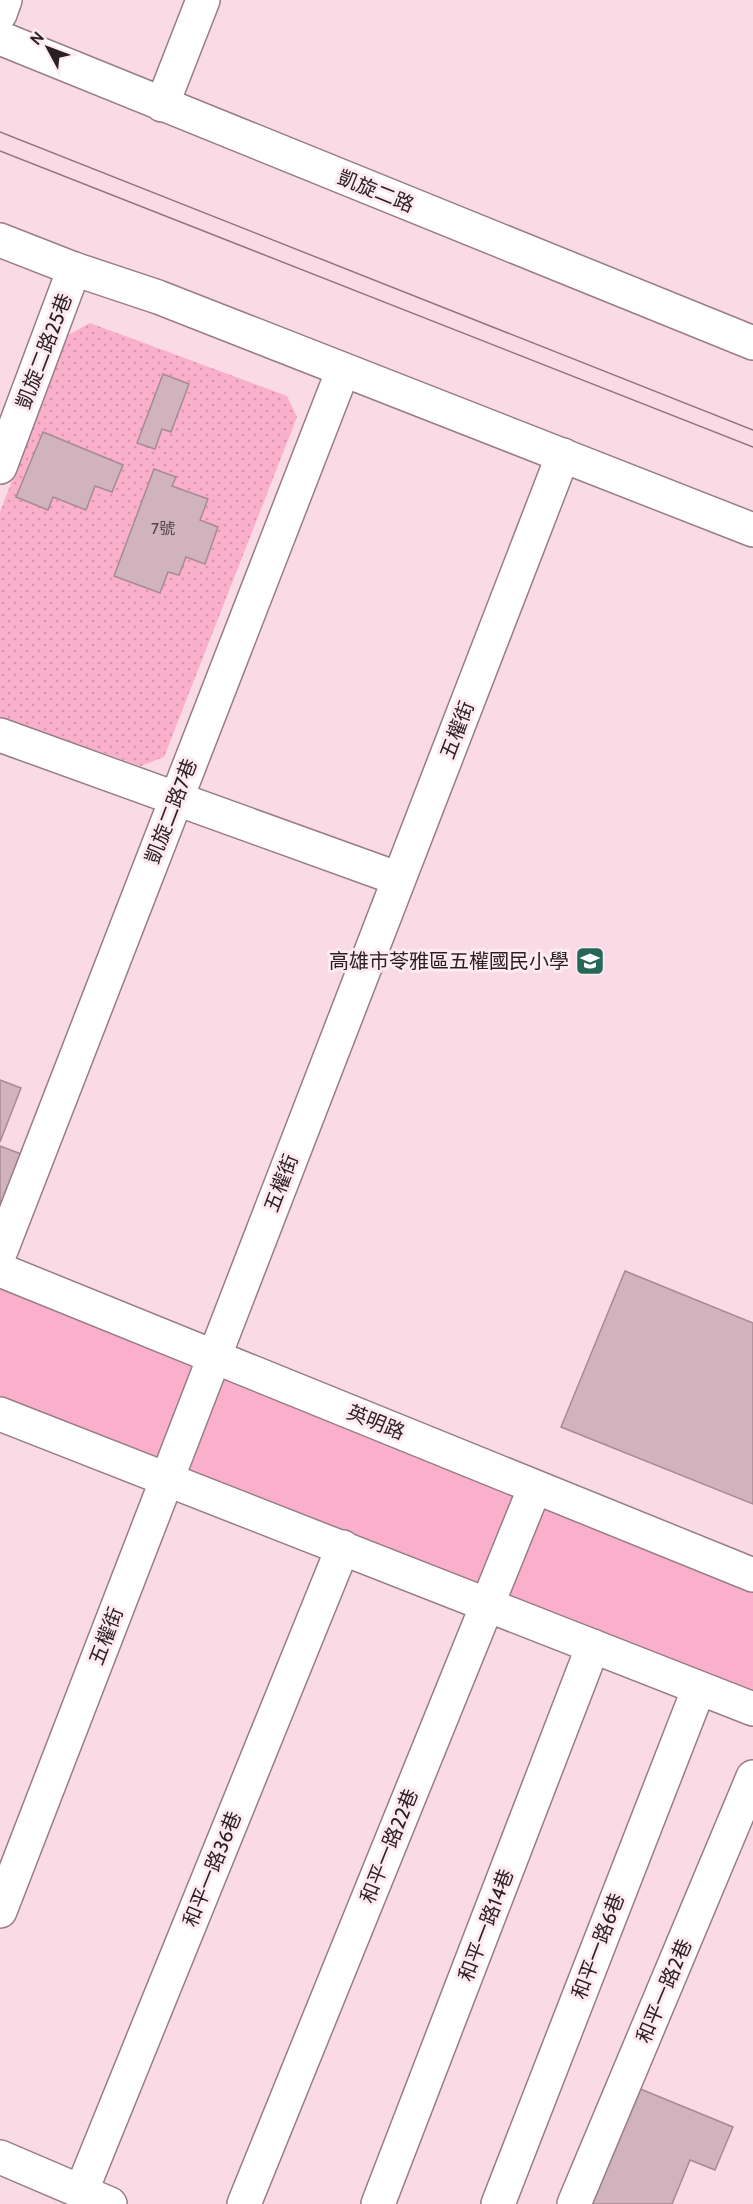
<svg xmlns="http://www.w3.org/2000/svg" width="753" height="2204" viewBox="0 0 753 2204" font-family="Cabin,'Noto Sans TC',sans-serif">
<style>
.grass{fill:url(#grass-dots)}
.park{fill:#faafcb}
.building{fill:#d0b3bd;stroke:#a68a94;stroke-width:1.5}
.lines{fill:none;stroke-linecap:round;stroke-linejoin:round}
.street-casing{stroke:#987d87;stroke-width:36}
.secondary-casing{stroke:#987d87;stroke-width:36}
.street{stroke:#fff;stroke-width:33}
.secondary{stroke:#fff;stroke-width:33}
.tram{stroke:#8d787f;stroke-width:1.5}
.labels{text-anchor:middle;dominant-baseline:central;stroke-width:6;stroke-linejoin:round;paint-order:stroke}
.number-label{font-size:16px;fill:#54444a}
.street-label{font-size:20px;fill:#2a1f23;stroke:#feebf1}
.poi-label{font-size:20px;fill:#2a1f23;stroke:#feebf1;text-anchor:end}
</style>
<defs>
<pattern id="grass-dots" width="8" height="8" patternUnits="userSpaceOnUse" patternTransform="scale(1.5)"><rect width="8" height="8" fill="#faafcb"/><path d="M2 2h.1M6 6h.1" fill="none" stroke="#d696ae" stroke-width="1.8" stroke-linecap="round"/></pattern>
</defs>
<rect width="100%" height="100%" fill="#f9dae5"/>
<path class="grass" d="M90 323 287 396 297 417 164 757 141 766 0 717V512L68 335Z"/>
<path class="park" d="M0 1287 753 1592V1715L0 1413Z"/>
<path class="building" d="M163 374 189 384 171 432 162 429 155 449 137 443Z
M43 432 123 465 112 492 95 486 86 510 53 497 48 510 16 497Z
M154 469 176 477 172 486 208 499 200 520 218 527 205 564 186 557 179 575 168 572 160 593 114 576Z
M0 1080 21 1088 0 1142Z
M0 1146 21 1154 0 1210Z
M625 1271 753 1323V1504L561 1427Z
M638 2088 733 2127 715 2170 690 2160 672 2204H590Z"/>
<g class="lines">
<g class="street-casing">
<path id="street" d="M0 14 5 0
M0 38 753 343
M162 105 203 0
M0 467 74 269
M0 735 399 879
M0 1253 343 370
M0 1270 753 1575
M0 1414 753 1709
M0 1911 563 455
M81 2192 343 1547
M244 2204 535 1487
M378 2204 593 1646
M498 2204 699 1688
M574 2204 753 1777"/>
</g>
<g class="secondary-casing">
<path id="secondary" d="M0 240 74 269 158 297 753 530
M0 2157 110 2204"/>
</g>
<use href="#street" class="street"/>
<use href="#secondary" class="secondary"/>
<path class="tram" d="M0 132 753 430
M0 151 753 447"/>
</g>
<defs>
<g id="school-square" transform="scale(1.5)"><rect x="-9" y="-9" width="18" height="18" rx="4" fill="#256858" stroke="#feebf1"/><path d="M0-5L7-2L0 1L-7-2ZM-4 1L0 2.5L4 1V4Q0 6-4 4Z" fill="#fff"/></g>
</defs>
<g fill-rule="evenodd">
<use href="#school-square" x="590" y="961"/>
</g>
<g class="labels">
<g class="number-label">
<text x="163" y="528">7號</text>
</g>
<g class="street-label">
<text transform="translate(376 191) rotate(22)">凱旋二路</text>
<text transform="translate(44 351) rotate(-69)">凱旋二路25巷</text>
<text transform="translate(457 730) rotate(-69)">五權街</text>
<text transform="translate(171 811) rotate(-69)">凱旋二路7巷</text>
<text transform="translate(281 1183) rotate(-69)">五權街</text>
<text transform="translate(376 1422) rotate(22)">英明路</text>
<text transform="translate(106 1636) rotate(-69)">五權街</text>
<text transform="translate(389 1846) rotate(-68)">和平一路22巷</text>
<text transform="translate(212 1869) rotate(-68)">和平一路36巷</text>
<text transform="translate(486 1925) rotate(-69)">和平一路14巷</text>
<text transform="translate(598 1946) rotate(-69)">和平一路6巷</text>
<text transform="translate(664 1991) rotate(-67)">和平一路2巷</text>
</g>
<g class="poi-label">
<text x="569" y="961">高雄市苓雅區五權國民小學</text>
</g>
</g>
<g transform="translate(48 48) rotate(311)" stroke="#feebf1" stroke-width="4.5" paint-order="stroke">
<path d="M0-4.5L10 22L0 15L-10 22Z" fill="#2a1f23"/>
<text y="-9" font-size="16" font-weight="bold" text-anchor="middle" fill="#2a1f23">N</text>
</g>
</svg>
